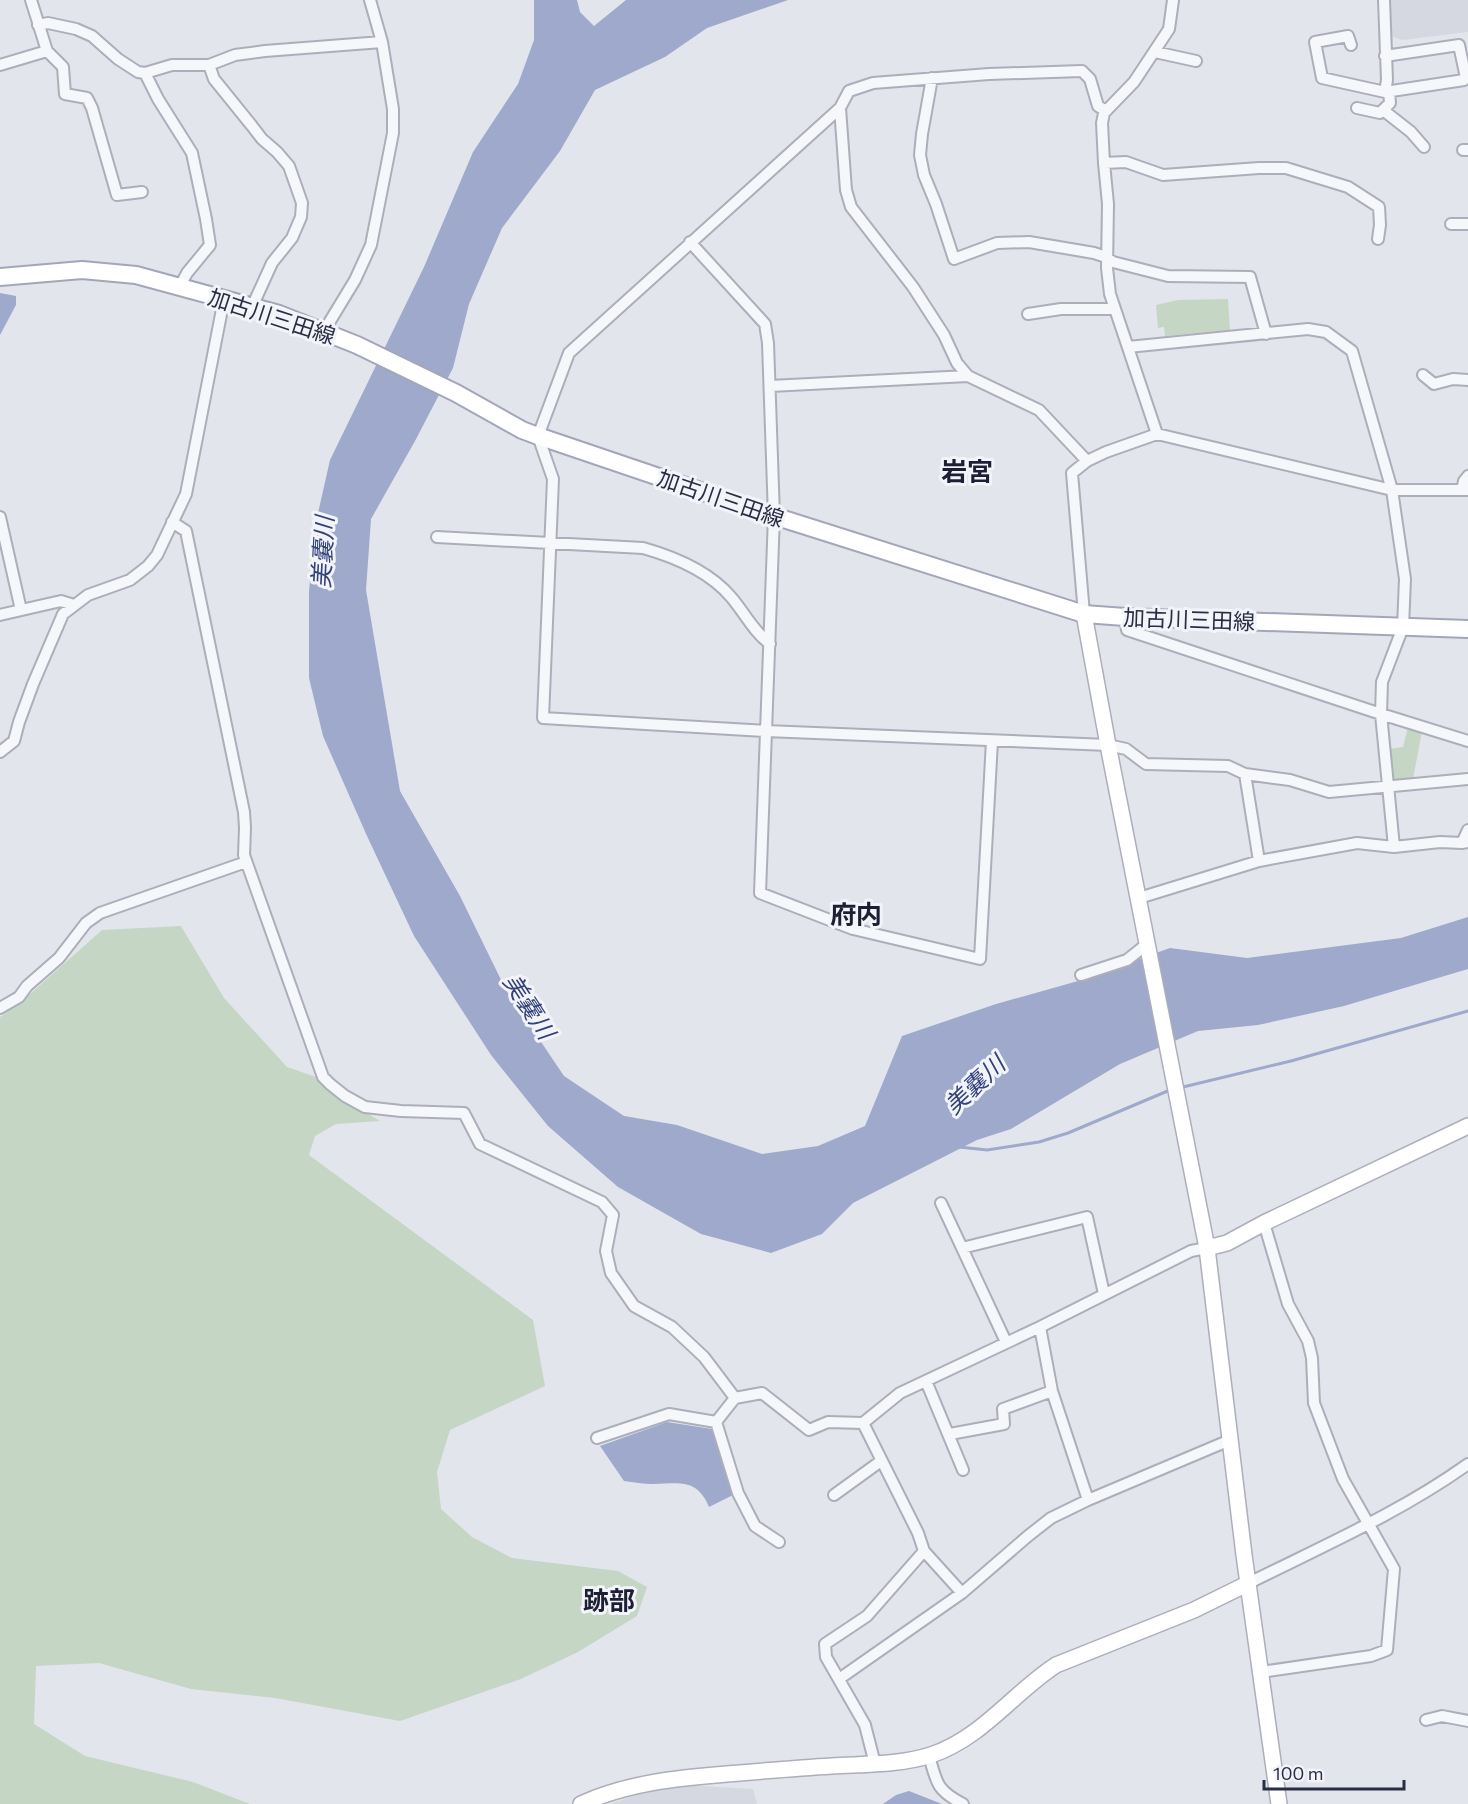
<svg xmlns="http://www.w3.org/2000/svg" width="1468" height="1804" viewBox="0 0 1468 1804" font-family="Commissioner,'Noto Sans JP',sans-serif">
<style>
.built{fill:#d5d7e1}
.green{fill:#c5d6c4}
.water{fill:#9ea9cc}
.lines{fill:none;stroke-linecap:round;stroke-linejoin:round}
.stream{stroke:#9ea9cc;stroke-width:3}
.street-casing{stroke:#acaeba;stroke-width:14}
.secondary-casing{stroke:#acaeba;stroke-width:18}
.primary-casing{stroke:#a2a6b8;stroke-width:20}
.street{stroke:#f6f7fa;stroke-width:10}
.secondary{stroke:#fff;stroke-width:15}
.primary{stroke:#fff;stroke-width:16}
.labels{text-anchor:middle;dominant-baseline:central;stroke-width:6;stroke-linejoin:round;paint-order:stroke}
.street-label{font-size:22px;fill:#2a2e44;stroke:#f3f4f9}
.water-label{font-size:24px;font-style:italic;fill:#334279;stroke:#f3f4f9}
.quarter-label{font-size:26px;font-weight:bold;fill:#1d1f35;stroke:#f3f4f9}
</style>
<rect width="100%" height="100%" fill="#e3e5ec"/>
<path class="built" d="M1387 0H1468V32L1402 40 1391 36Z
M686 1785 753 1789 757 1804H611L637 1795Z"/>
<path class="green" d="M1228 299 1230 330 1165 336 1164 327 1158 328 1156 305 1178 300Z
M1408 727 1422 731 1413 779 1391 780 1389 749 1403 747Z
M181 926 224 998 287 1067 316 1077 338 1096 380 1121 336 1124 315 1136 309 1155 533 1320 545 1386 450 1430 437 1472 441 1509 472 1537 512 1558 618 1571 647 1587 637 1616 578 1652 521 1679 400 1721 275 1698 191 1689 99 1663 36 1666 34 1724 85 1756 193 1782 250 1804H0V1017L20 1003 102 930Z"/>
<path class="water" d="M534 0H577L580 12 594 26 626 0H788L707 28 665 57 595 90 560 151 502 228 469 304 453 368 415 441 371 519 366 590 400 791 460 896 506 990 564 1076 624 1116 677 1125 762 1154 818 1146 865 1126 902 1036 996 1004 1078 981 1170 948 1247 958 1401 938 1468 917V969L1344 1006 1258 1025 1198 1031 1120 1064 1011 1129 977 1140 853 1203 822 1234 771 1253 701 1234 618 1187 548 1126 491 1055 414 936 367 836 323 736 309 678V592L314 531 330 460 424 267 473 152 518 84 534 40Z
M0 293 16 296V305L0 335Z
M667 1422 712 1429 733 1495 709 1507C697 1477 677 1484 653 1484 643 1484 634 1482 624 1481L600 1446Z
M909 1791 942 1804H883L896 1795Z"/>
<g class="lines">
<path class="stream" d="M1179 1088 1291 1061 1468 1011
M959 1147 987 1150 1039 1142 1068 1133 1170 1090"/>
<g class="street-casing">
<path id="street" d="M31 0 47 51 63 67 65 94 87 98 92 108 117 195 142 192
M1384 0 1387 80 1385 92
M38 25 48 23 76 29 92 36 118 59 138 72 145 73 172 65H209L235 55 265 51 382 42
M1351 45 1348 36 1315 42 1322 78 1385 92 1464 80 1466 78 1459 45 1385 56
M1155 52 1196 61
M0 65 47 51
M209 65 214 79 252 126 262 139 277 152 289 166 302 203 301 217 292 238 272 263 252 307
M145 73 158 99 192 153 206 219 210 245 187 273 180 286
M932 78 922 134 920 155 924 175 936 204 954 259 997 243 1029 242 1094 253 1106 257 1113 262 1168 276 1250 277 1266 334
M840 108 846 190 851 207 913 287 944 335 957 363 968 376 1039 410 1087 461
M1357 108 1380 113 1390 103 1389 91
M1383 110 1411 132 1424 147
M1106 111 1098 106 1090 79 1082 71 989 74 873 83 849 91 840 108 569 353 538 436 553 479 543 718 766 731 1108 745 1126 749 1146 764 1228 766 1245 774 1290 780 1329 792 1468 779
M1463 150H1468
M1104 163 1126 162 1163 175 1259 168H1286L1348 187 1379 207 1380 225 1378 239
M1451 224H1468
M690 242 765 324 768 343 774 516 760 893 853 929 980 959 992 741
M1028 314 1061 309H1115
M324 331 355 280 371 245 393 133V109L382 42 370 0
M1128 347 1308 329 1326 332 1352 351 1392 490 1405 579 1403 627 1382 682 1381 714 1394 847
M1423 375 1434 384 1453 379 1468 380
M770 386 968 376
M1157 434 1110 294 1107 268 1108 204 1104 163 1102 123 1104 113 1134 82 1169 29 1173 0
M1462 490 1464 481 1468 476
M0 517 21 610
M172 522 186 531 244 812 245 828 244 855 323 1077 330 1084 345 1096 365 1107 401 1111 464 1113 480 1144 602 1202 613 1215 606 1251 611 1273 634 1306 672 1327 704 1357 735 1398
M437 537 643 548C675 557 709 571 731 597 744 612 753 631 770 644
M1084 614 1072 473 1087 461 1106 452 1157 434 1392 490H1468
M0 615 61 601 74 605
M1125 617 1127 630 1381 714 1468 741
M0 752 14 741 19 722 33 684 63 614 88 595 130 580 148 566 157 555 186 494 224 299
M1245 774 1259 861
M1462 843 1468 830
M1139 898 1259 861 1357 843 1394 847 1440 842 1462 843 1468 842
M1081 975 1127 960 1147 944
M0 1008 19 997 27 986 59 958 86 923 100 913 246 862
M941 1203 1006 1342
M962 1248 1087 1217 1104 1294
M1040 1327 1052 1391 1088 1500
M926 1381 963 1470
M716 1422 735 1398 762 1393 809 1430 828 1422 863 1423 900 1393 1040 1327 1191 1251 1207 1248
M863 1423 918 1533 924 1551 962 1593
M950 1434 1004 1424 1003 1409 1052 1391
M597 1438 669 1414 716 1422 738 1493 755 1526 779 1542
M834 1495 881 1461
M1249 1583C1323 1546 1401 1512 1468 1464
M1261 1672 1371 1656 1387 1650 1394 1569 1343 1479 1314 1403 1312 1358 1308 1341 1288 1304 1264 1223
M839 1679 962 1593 1028 1536 1051 1518 1088 1500 1230 1440
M1426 1720 1442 1716 1468 1721
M929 1756C937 1783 936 1790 963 1804
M875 1764 865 1725 826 1657 825 1644 867 1616 924 1551"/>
</g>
<g class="secondary-casing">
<path id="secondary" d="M1084 614 1108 745 1207 1248 1244 1555 1279 1804
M1207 1248 1227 1243 1264 1223 1468 1126
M581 1804C627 1783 677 1778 727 1774 762 1771 797 1768 832 1766 864 1764 900 1765 931 1755 982 1738 1013 1693 1056 1665L1194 1610 1249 1583"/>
</g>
<g class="primary-casing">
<path id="primary" d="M0 277 82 270 136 275 279 314 357 345 456 393 522 430 538 436 774 516 1084 614 1125 617 1468 629"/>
</g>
<use href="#street" class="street"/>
<use href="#secondary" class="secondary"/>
<use href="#primary" class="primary"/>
</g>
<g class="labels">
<g class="street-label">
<text transform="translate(272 316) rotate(18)">加古川三田線</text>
<text transform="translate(721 498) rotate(19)">加古川三田線</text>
<text transform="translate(1189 619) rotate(2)">加古川三田線</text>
</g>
<g class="water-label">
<text transform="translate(322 552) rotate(-87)">美嚢川</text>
<text transform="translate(530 1006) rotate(57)">美嚢川</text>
<text transform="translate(974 1084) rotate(-43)">美嚢川</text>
</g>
<g class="quarter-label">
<text x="967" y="470">岩宮</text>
<text x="856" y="913">府内</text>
<text x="609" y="1599">跡部</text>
</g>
</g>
<path d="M1264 1780v9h140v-9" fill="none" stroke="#2a2e44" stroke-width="3"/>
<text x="1273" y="1780" font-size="18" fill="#2a2e44" stroke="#f3f4f9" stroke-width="4.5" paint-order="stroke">100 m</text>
</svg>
